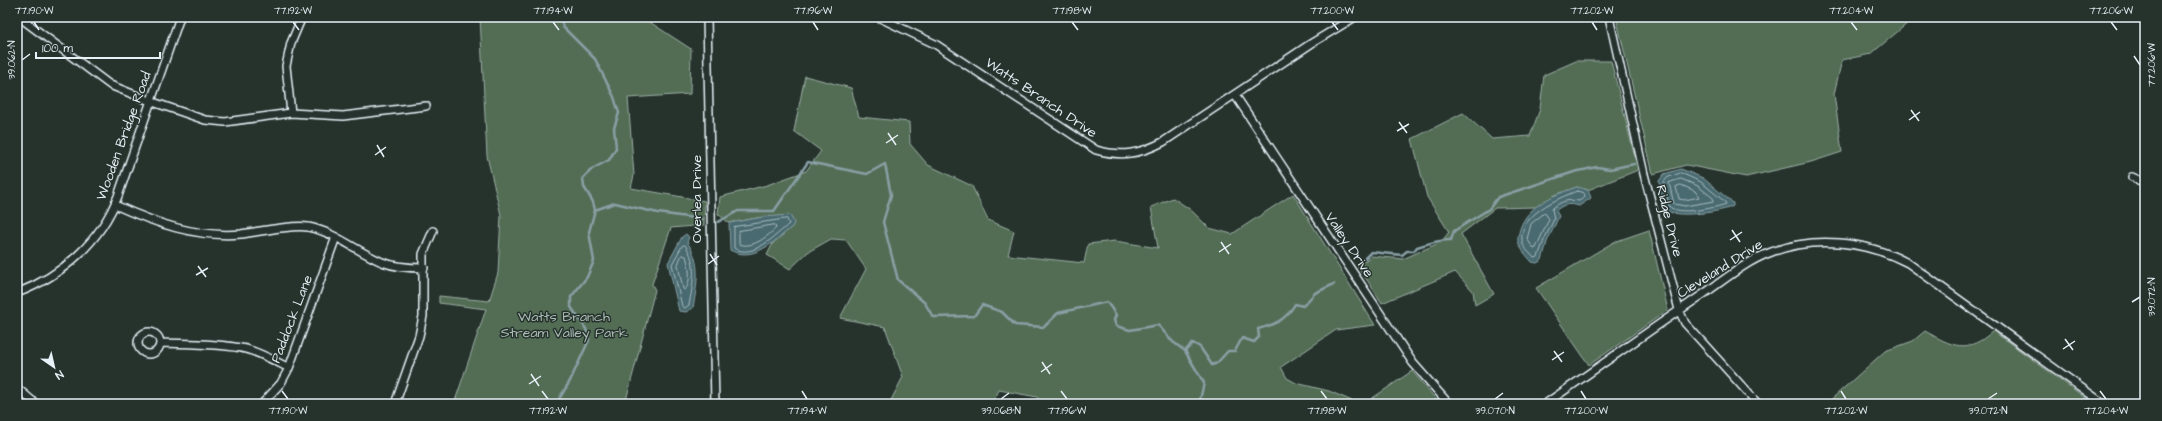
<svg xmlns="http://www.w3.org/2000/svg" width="2162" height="421" viewBox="0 0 2162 421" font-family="'Architects Daughter',sans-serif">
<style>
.green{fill:#526d54;stroke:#9dafa6}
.water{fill:#496a70;stroke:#89a0a6}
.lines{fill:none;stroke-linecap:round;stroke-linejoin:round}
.shore{stroke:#a8bbc2;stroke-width:1}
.stream{stroke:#89a0a6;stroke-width:2.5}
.minor-casing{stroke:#e8f1f8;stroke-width:10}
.minor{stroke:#26332d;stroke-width:7}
.ticks{fill:none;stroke:#e8f1f8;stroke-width:1.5}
.labels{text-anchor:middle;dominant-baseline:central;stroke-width:3;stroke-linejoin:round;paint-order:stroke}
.street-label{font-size:14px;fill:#e8f1f8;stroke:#26332d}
.park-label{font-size:14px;fill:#acbcb6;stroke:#26332d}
.neatline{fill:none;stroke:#e8f1f8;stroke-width:1.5}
.ticks-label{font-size:10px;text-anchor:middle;fill:#e8f1f8}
</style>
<rect width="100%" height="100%" fill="#26332d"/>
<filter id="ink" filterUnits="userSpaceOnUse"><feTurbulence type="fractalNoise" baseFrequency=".025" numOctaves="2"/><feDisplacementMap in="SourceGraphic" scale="8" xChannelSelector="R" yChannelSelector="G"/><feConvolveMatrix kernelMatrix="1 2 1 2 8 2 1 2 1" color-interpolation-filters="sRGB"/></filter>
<g filter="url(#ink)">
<path class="green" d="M480 17H642L691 49 690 94 628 98 634 175 631 188 705 201 704 225 671 228 652 284 655 290 625 404H454L486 309 439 303V296L489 301 498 273 501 215 487 156Z
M1616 17H1915L1871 54 1842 60 1834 94 1842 152 1811 162 1746 177 1686 165 1653 174Z
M1576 61H1611L1638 170 1588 190 1577 187 1555 195 1536 207 1495 208 1461 234 1494 294 1475 305 1473 291 1455 272 1382 303 1358 266 1371 256 1403 259 1441 242 1449 232 1427 197 1412 139 1463 113 1492 139 1530 136 1540 109 1544 75Z
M805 76 851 88 859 117 909 122 910 144 928 165 972 186 988 220 1014 231 1008 255 1084 263 1088 244 1115 241 1158 248 1151 207 1173 198 1191 210 1209 228 1232 234 1293 194 1375 325 1336 330 1281 367 1287 378 1296 383 1329 391 1359 404H1041L1037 397 999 390 992 404H889L903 377 885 327 840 318 866 269 846 240 831 239 808 252 790 269 767 255 773 243 792 227 763 217 729 223 718 214 720 197 767 185 806 171 821 151 794 131Z
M1649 230 1668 310 1589 365 1536 288 1614 242Z
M1925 331C1952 346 1967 355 1993 331L2094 404H1826L1885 351 1913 341Z
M1412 371 1440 404H1364Z"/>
<path class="water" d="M1681 169 1703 178 1733 203V206C1724 212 1677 218 1668 211 1661 206 1661 189 1659 181L1664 174Z
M1577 187 1588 190 1591 198 1579 206C1570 203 1562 204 1556 211L1559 216 1547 242 1542 260 1537 263 1532 262C1526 255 1520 249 1518 241 1517 238 1519 233 1520 229 1527 205 1556 194 1577 187Z
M790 215 794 223 792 227C775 241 753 263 730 250L729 223 763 217Z
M686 234 689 237 687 242C702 263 697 284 693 308L686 312 679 311 668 263 682 237Z"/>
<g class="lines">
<path class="shore" d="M1681 173 1701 182 1725 202 1726 204C1715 208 1677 216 1669 206L1664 182 1667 178Z
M1681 179 1698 186 1713 198 1714 201 1685 206 1674 204 1669 183Z
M1681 185 1695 191 1699 197 1685 200 1679 199 1676 187Z
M1577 191 1584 193 1585 197 1579 201C1569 199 1560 201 1552 209L1554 219 1544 240 1538 257 1534 258C1530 253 1522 247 1522 240 1519 215 1558 198 1577 191Z
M1545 213 1549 219 1536 248 1534 249 1527 239 1531 224Z
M787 219 789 224C776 235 752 260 734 248V227Z
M775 225 776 228C767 237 752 249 739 244V231Z
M685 245C698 263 693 284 689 305L685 308 682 306 672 264 682 246Z
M682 255 686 256C689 266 692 282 685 290L683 289 678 265Z"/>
<path class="stream" d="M595 210 615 203 658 213 702 219
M718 222 738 211H774L808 162 867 174 885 164 891 195 883 222 898 280 925 303 933 317 974 316 982 305 1002 312 1015 325 1044 327 1058 313 1107 302 1116 315 1114 320 1116 326 1130 330 1158 325 1173 342 1185 351 1204 383 1199 404
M1364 259 1371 252 1402 255 1407 251H1414L1417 247C1426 244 1441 239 1451 240L1454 231 1489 209 1498 197 1574 172 1597 167 1610 169 1634 164
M1185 351 1193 343 1200 347 1212 365 1217 363 1228 351H1235L1242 338 1254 342 1259 337 1258 329C1274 325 1286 320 1295 304L1303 306 1315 293 1334 284
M556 404 570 381 589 340 586 329 571 307V297L587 277 594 261 589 232 595 210 593 202 584 187 583 178 592 169 609 160 616 148 614 128 619 113 614 97 595 59 563 27 560 17"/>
<g class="minor-casing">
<path id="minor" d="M19 17 110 85 150 101 205 120 225 122 291 113 343 116 426 106
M707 17 715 404
M878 17 935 44 1096 150C1121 157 1140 154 1163 142L1312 43 1355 17
M1609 17 1644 174 1679 310 1685 323 1758 404
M1235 95 1413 363 1449 404
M291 113 286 66 291 43 302 17
M2132 177 2145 183
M115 205C155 223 196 238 241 234 258 232 292 224 308 227 335 232 356 251 382 262 395 267 409 268 424 268
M17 293C62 276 101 241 118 196L180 17
M138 343a11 11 0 1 1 22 0a11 11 0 1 1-22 0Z
M160 343C188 344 219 343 246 349 261 353 275 361 289 368
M17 388 36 404
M262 404 281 383 289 368 336 237
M395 404 419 336 423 316V254L433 231
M1545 404C1599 367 1651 329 1705 293 1725 279 1747 261 1769 253 1814 235 1866 241 1908 263L2104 404"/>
</g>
<use href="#minor" class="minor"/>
</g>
</g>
<path class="ticks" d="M34 22 39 30M293 22 299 30M553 22 559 30M813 22 818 30M1072 22 1078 30M1332 22 1338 30M1592 22 1597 30M1851 22 1857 30M2111 22 2117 30M2134 56 2140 65M22 60 30 54M1911 110 1919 121M1909 120 1920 112M1399 122 1407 133M1397 131 1409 124M888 133 896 145M886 143 898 135M377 145 384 157M375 155 386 147M1732 230 1740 242M1730 240 1742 232M1221 242 1229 254M1219 252 1231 244M710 254 717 265M708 264 719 256M198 266 206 277M196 275 208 268M2132 302 2140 297M2065 339 2073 350M2063 349 2075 341M1554 351 1562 362M1552 360 1564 352M1042 362 1050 374M1041 372 1052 364M531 374 539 386M529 384 541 376M282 391 288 399M542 391 548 399M802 391 807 399M1061 391 1067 399M1321 391 1327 399M1581 391 1586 399M1841 391 1846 399M2100 391 2106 399M1001 399 1009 393M1495 399 1503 393M1988 399 1997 393"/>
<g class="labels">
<g class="street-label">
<text transform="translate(1041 98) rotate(34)">Watts Branch Drive</text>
<text transform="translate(124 136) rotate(-70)">Wooden Bridge Road</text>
<text transform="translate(697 199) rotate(-90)">Overlea Drive</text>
<text transform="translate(1669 221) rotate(76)">Ridge Drive</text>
<text transform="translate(1349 245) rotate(56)">Valley Drive</text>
<text transform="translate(1720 269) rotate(-32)">Cleveland Drive</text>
<text transform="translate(292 319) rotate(-69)">Paddock Lane</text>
</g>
<g class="park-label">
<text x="564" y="317">Watts Branch<tspan x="564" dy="16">Stream Valley Park</tspan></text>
</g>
</g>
<rect width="2162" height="421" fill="none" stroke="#26332d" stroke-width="44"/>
<g transform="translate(54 367) rotate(146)" stroke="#26332d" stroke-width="3" paint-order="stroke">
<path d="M0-3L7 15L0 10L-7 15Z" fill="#e8f1f8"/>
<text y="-6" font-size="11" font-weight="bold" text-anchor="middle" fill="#e8f1f8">N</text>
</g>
<path d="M36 52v6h124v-6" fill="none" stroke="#e8f1f8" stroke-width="2"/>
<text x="42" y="52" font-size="12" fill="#e8f1f8" stroke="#26332d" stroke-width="3" paint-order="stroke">100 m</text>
<rect x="22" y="22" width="2118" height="377" class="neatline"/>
<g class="ticks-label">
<text x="34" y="14">77.190°W</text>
<text x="293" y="14">77.192°W</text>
<text x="553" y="14">77.194°W</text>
<text x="813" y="14">77.196°W</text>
<text x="1072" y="14">77.198°W</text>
<text x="1332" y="14">77.200°W</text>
<text x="1592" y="14">77.202°W</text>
<text x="1851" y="14">77.204°W</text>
<text x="2111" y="14">77.206°W</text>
<text transform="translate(11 60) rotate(-90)" y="4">39.062°N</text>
<text transform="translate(2151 65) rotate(-90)" y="4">77.206°W</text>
<text transform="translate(2151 297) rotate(-90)" y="4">39.072°N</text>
<text x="288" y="414">77.190°W</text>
<text x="548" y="414">77.192°W</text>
<text x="807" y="414">77.194°W</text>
<text x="1001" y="414">39.068°N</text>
<text x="1067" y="414">77.196°W</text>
<text x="1327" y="414">77.198°W</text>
<text x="1495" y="414">39.070°N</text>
<text x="1586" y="414">77.200°W</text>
<text x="1846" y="414">77.202°W</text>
<text x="1988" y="414">39.072°N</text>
<text x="2106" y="414">77.204°W</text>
</g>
</svg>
